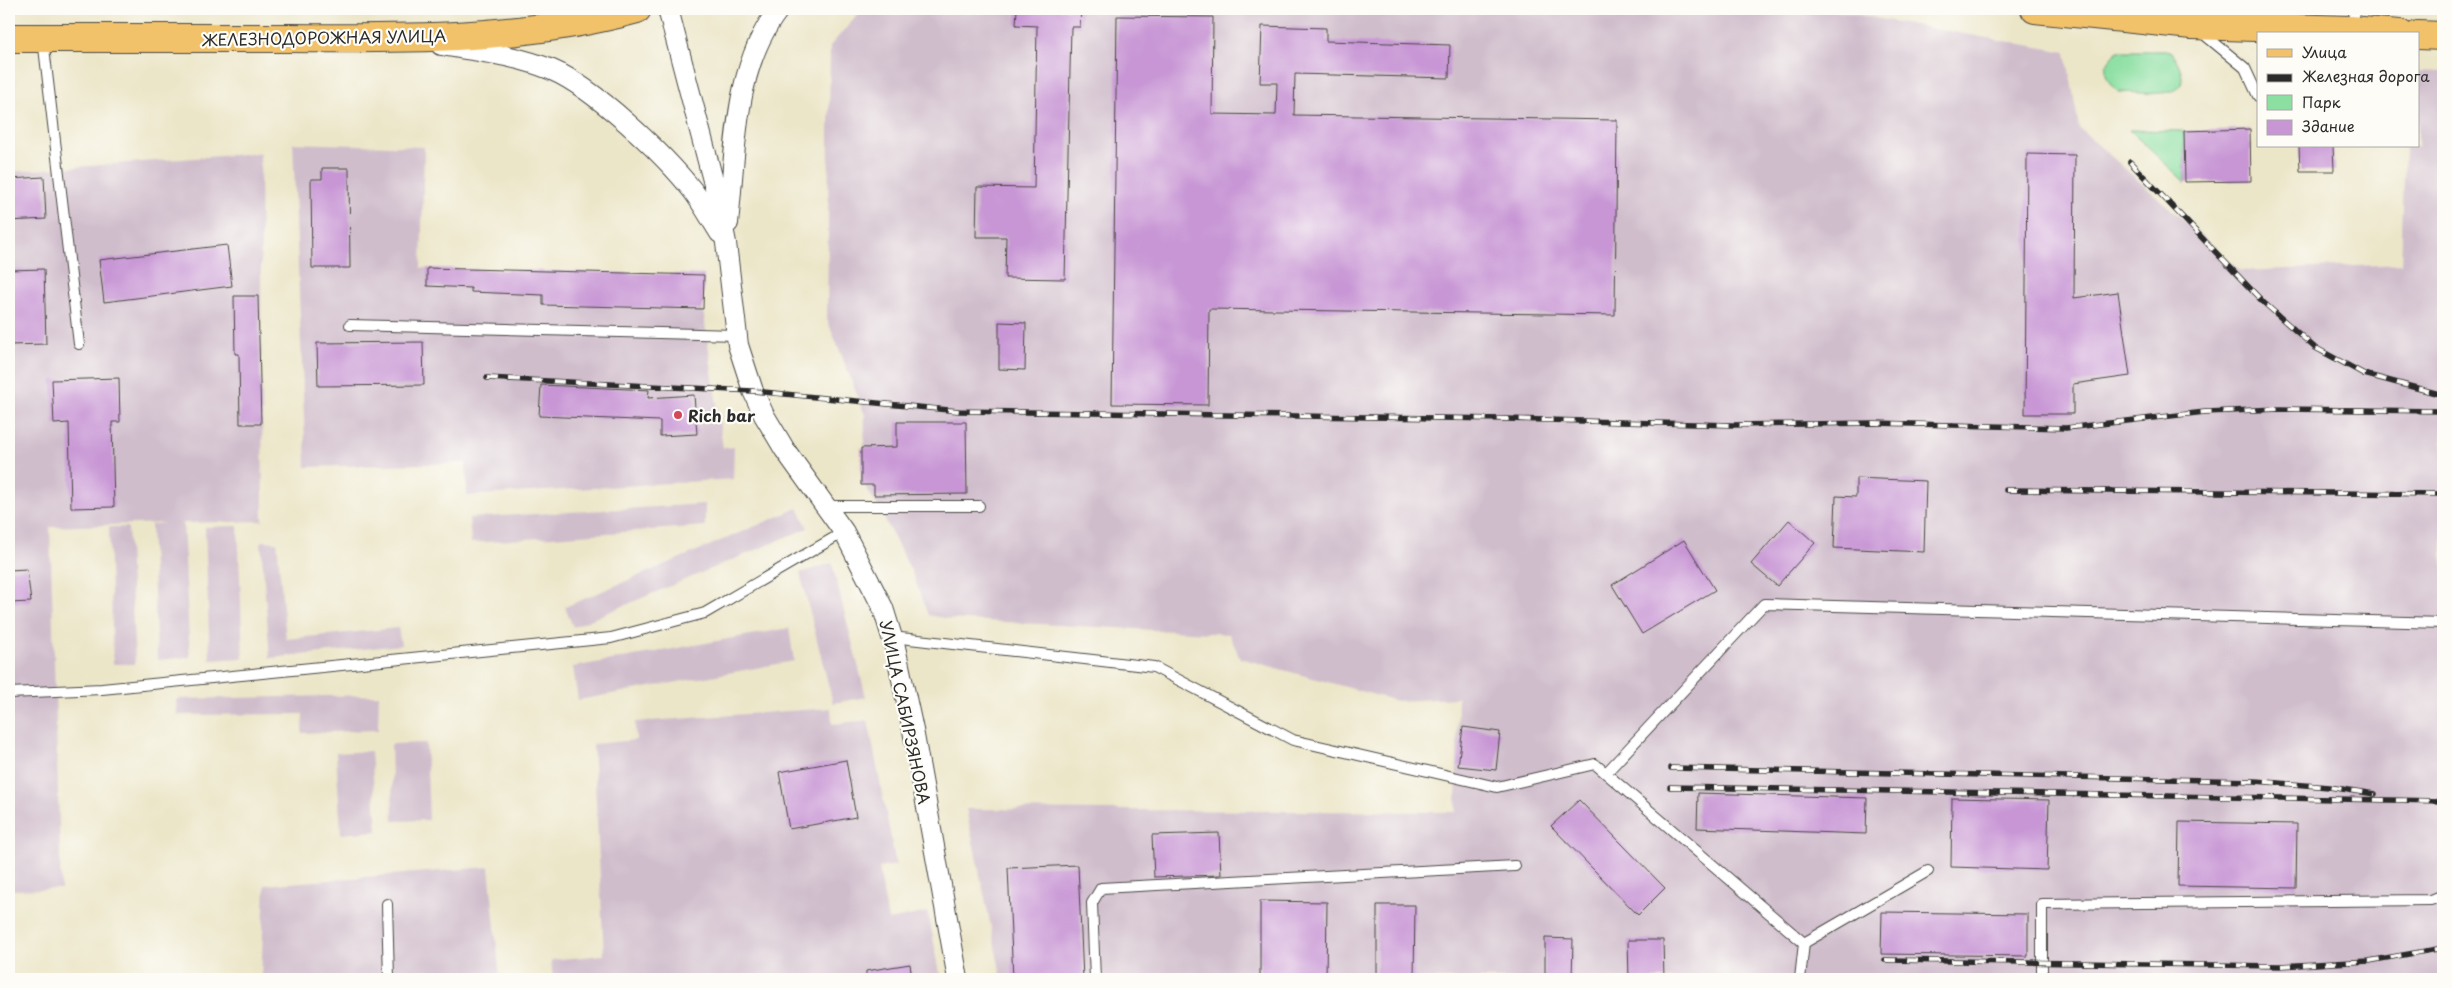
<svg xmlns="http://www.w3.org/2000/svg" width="2452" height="988" viewBox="0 0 2452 988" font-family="'Playpen Sans',sans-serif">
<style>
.industrial{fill:#d0bdcc}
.green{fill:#8adfa1;stroke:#5a8566}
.building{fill:#c896d5}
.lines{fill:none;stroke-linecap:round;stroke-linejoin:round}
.lane-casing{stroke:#484743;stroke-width:12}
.street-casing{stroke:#484743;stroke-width:22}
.primary-casing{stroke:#484743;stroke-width:30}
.lane{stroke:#fff;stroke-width:10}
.street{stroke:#fff;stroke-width:20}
.primary{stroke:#f2c26a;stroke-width:28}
.rail-casing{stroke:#2b2b2b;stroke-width:5.5}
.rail{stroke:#fdfcf7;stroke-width:4;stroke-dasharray:11;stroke-linecap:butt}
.poi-dot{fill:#d1495b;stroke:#fdfcf7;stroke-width:2}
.labels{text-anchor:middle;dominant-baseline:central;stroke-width:4.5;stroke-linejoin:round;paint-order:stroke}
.street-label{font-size:16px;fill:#2b2b2b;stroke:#fdfcf7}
.poi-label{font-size:16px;font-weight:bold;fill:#2b2b2b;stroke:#fdfcf7;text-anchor:start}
</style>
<rect width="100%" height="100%" fill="#fdfcf7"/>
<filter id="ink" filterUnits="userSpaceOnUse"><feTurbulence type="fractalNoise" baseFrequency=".02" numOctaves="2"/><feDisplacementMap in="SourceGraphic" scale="10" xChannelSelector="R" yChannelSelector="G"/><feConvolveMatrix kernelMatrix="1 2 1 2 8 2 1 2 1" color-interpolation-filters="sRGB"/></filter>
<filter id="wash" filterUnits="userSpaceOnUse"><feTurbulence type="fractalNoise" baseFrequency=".0096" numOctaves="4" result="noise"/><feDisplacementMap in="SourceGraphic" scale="20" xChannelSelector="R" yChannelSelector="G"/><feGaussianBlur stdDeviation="1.12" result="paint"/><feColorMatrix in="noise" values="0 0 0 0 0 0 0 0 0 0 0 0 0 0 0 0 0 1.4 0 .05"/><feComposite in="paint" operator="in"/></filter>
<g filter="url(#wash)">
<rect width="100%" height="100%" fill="#ece6c9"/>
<path class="industrial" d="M863 9H1825L2066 52 2079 128 2241 271 2401 264 2405 146H2418V71L2443 72V979H1002L966 809 1456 812 1458 698 1397 701 1240 658 1229 634 948 619 928 615 912 573 879 508 863 483 865 415 827 319 830 46Z
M293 143 424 147 421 268 704 275 703 309 723 448 734 447 733 479 467 496 466 463 306 467Z
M260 153 263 521 183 523 190 657 157 660 151 525 166 523 50 527 61 889 9 890V172Z
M705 504V526L471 543 469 518Z
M798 508 808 528 573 627 565 607Z
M238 526 243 658 210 660 205 527Z
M109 527H128L135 664H113Z
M261 541 277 542 286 639 398 628 401 645 270 658Z
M832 563 866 697 833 703 800 573Z
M789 628 794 661 578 700 573 667Z
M379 695 378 730 302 733 303 714 177 715V699Z
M831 708 832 724 868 720 896 865 879 868 888 920 928 912 941 979H553L551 960 604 955 593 744 636 740 635 722Z
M426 743 429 820 393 821 391 744Z
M371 751 377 831 341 834 336 753Z
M489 867 500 979H261L265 885Z"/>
<path class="green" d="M2118 51H2170C2179 61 2192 88 2169 92 2153 95 2134 92 2118 92 2102 77 2101 65 2118 51Z
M2129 130 2184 131 2185 183V182Z"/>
<g id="blocks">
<path class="building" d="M1017 9H1081L1080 27H1071L1065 279 1005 278 1006 237H976L977 187 1034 188 1037 26 1016 25Z
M1117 16 1213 17 1212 114 1276 115 1277 83H1260L1262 26 1326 28V41L1450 45 1449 78 1295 74 1294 115 1617 120 1615 315 1209 309 1208 405 1112 404Z
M2250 129 2251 181 2185 182 2184 131Z
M2299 146H2333L2334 171H2300Z
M2027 154 2075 155 2074 298 2118 292 2130 376 2073 384V414H2025Z
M322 168H349L350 268H312L311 179H322Z
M44 177 46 219 9 221V179Z
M227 245 232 286 104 302 99 260Z
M427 268 704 275 703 309 543 305V295L471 292V288L427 286Z
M44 269 46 344 9 345V270Z
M234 296H258L261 424H240L239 354H235Z
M999 322 1026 323 1025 370 999 369Z
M423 342 424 385 318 386 317 343Z
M119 378 120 422H112L114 507 71 508 69 423 54 424 52 380Z
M541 385 649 390 648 398 694 395 697 434 660 436V421L539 416Z
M897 422H966L967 494 874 495V485H861V448L897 447Z
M1856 478 1926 481 1924 552 1834 548 1836 496 1856 497Z
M1789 520 1815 543 1777 586 1751 564Z
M1684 540 1715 590 1642 634 1612 585Z
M27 569 31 602 9 603V570Z
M1463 727 1500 732 1496 770 1458 766Z
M846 760 856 817 789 829 779 772Z
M1698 793 1867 798 1866 834 1697 828Z
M1952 798 2049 800 2047 870 1951 867Z
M1579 800 1665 888 1638 915 1551 826Z
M2179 822 2297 824 2296 888 2178 886Z
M1219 833 1221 875 1154 877 1152 835Z
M1078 865 1083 979H1013L1008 868Z
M1260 901 1327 902 1326 979H1260Z
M1377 905H1415L1414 979H1377Z
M1882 912 2028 914V956L1881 954Z
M1545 938 1573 939 1572 979H1545Z
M1628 940H1663L1664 979H1629Z
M910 964 912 979H866V971Z"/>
</g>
</g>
<g filter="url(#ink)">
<use href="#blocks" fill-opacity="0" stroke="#484743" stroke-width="1"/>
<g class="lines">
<g class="lane-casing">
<path id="lane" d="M2350 29 2356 9
M2200 31 2245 68 2258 96
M43 39 79 344
M350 325 737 335
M826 506H979
M892 637 1154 667 1293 740 1497 787 1595 764 1804 943 1800 979
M9 693 102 689 611 638 705 613 844 532
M1606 773 1764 604 2443 623
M387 904 389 979
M1804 943 1928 871
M1095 979 1092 903 1101 888 1515 866
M2042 979V904L2431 900 2443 895"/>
</g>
<g class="street-casing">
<path id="street" d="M668 9 715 188 726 243 738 345 753 391 764 415 785 450 844 532 883 608 895 647 913 730 958 979
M441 45C478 51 516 55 552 70 594 88 664 154 693 191 703 204 711 219 720 233
M728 223C736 152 733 67 779 9"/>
</g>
<g class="primary-casing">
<path id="primary" d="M2035 9 2192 25 2350 30 2400 34
M2418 35 2443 36
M9 38C102 38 195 38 288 38 405 39 524 40 637 9"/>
</g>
<use href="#lane" class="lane"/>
<use href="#street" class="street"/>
<use href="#primary" class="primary"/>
<g class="rail-casing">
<path id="rail" d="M2130 162 2263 302 2314 347 2364 374 2443 395
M487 378 753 391 959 411 1507 419 1732 425 1874 423 2066 428 2205 412 2280 409 2443 411
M2006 490 2443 494
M1671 768 2255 781 2329 787 2375 794
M1670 787 2443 801
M1885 960 2280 966 2369 961 2443 948"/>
</g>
<use href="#rail" class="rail"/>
</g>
</g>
<circle class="poi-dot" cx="678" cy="415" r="5"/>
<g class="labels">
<g class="street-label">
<text transform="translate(324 37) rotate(-1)">ЖЕЛЕЗНОДОРОЖНАЯ УЛИЦА</text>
<text transform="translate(906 712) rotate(78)">УЛИЦА САБИРЗЯНОВА</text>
</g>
<g class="poi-label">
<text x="688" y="415">Rich bar</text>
</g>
</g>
<rect width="2452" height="988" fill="none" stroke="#fdfcf7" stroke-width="30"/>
<rect x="2257" y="32" width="162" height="115" fill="#fdfcf7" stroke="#a9a8a5"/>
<rect x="2267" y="49" width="25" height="8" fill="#f2c26a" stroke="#a9a8a5"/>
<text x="2302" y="58" font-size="15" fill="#2b2b2b">Улица</text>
<rect x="2267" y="74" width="25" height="8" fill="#2b2b2b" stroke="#a9a8a5"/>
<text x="2302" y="82" font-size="15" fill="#2b2b2b">Железная дорога</text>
<rect x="2267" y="95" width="25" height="15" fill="#8adfa1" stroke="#a9a8a5"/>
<text x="2302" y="108" font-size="15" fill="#2b2b2b">Парк</text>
<rect x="2267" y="120" width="25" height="15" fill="#c896d5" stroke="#a9a8a5"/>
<text x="2302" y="132" font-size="15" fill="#2b2b2b">Здание</text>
</svg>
